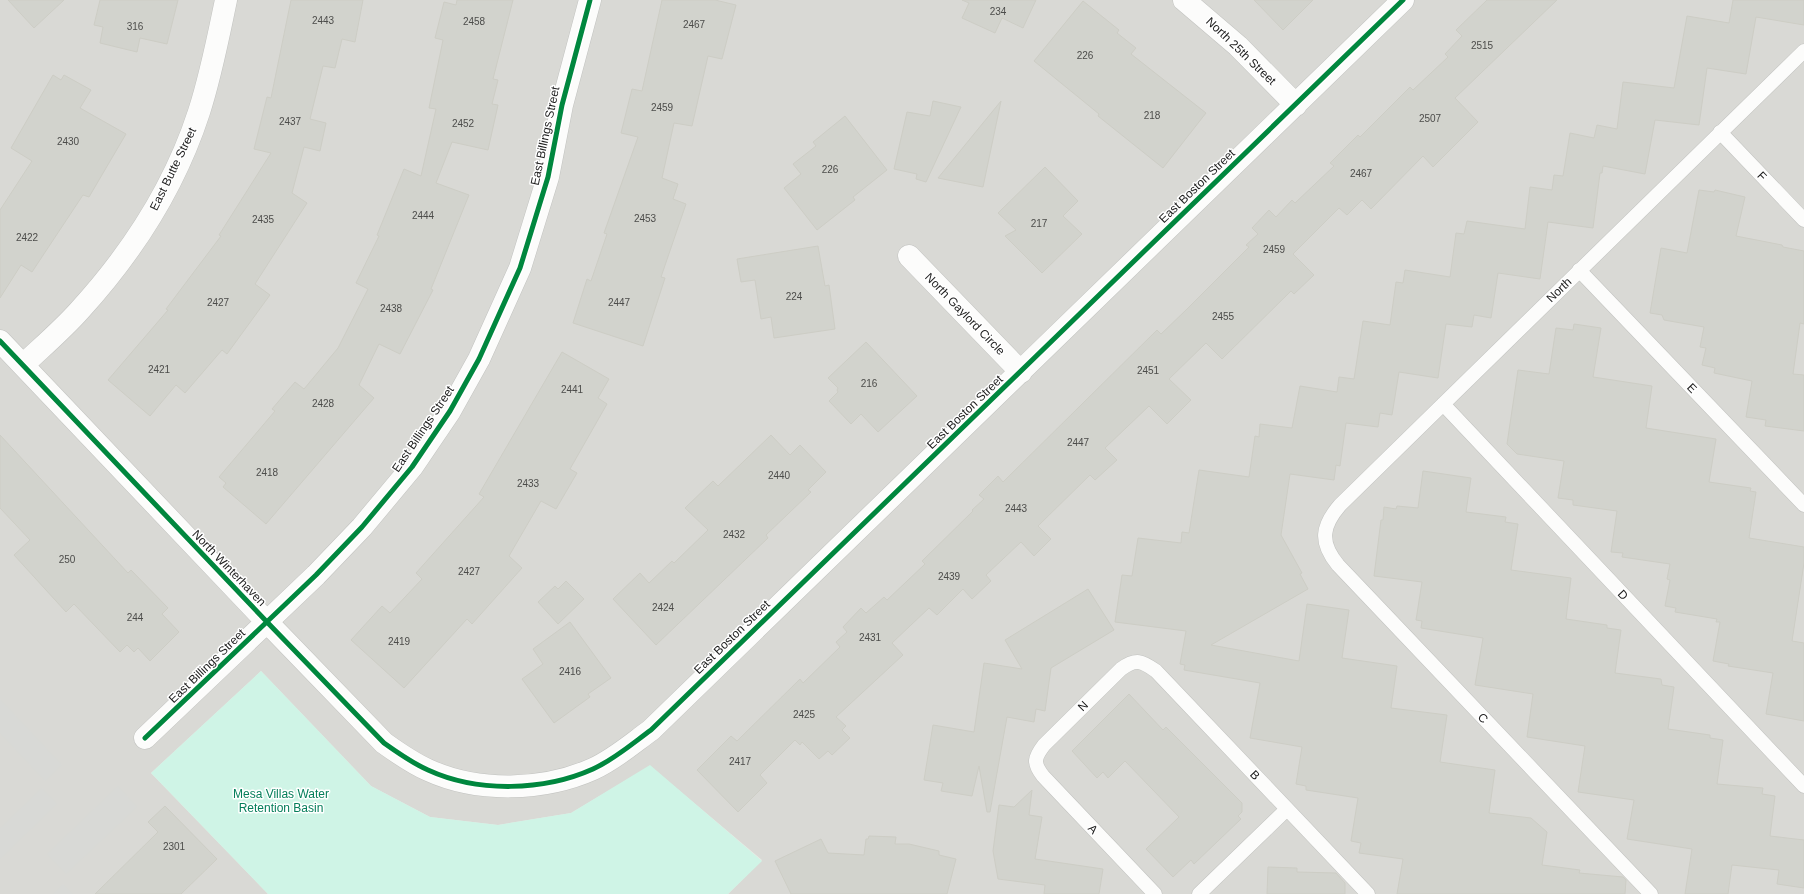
<svg xmlns="http://www.w3.org/2000/svg" width="1804" height="894" viewBox="0 0 1804 894" font-family="Arial,sans-serif">
<style>
.residential{fill:#d9d9d5}
.park{fill:#cff4e6}
.parking{fill:#d8d9d6}
.building{fill:#d2d3cd;stroke:#cdcdc5}
.lines{fill:none;stroke-linecap:round;stroke-linejoin:round}
.lane-casing{stroke:#c2c3c0;stroke-width:15}
.street-casing{stroke:#c2c3c0;stroke-width:23}
.lane{stroke:#fcfcfb;stroke-width:14}
.street{stroke:#fcfcfb;stroke-width:22}
.cycleway-casing{stroke:#fff;stroke-width:8}
.cycleway{stroke:#00873e;stroke-width:5}
.labels{text-anchor:middle;dominant-baseline:central;stroke-width:3;stroke-linejoin:round;paint-order:stroke}
.number-label{font-size:10px;fill:#4c4c4a}
.street-label{font-size:12px;fill:#1c1c1c;stroke:#fff}
.park-label{font-size:12px;fill:#057e5a;stroke:#fff}
</style>
<rect width="100%" height="100%" fill="#e9eae4"/>
<path class="residential" d="M0 0H1804V894H728L762 860 650 766 571 813 498 825 430 817 371 786 261 671 151 773 268 894H0Z"/>
<path class="park" d="M261 671 371 786 430 817 498 825 571 813 650 765 762 861 728 894H268L151 773Z"/>
<path class="parking" d="M0 699 62 765 45 781 0 733Z
M118 786 137 807 66 874 47 854Z
M42 788 57 804 0 859V828Z
M63 884 73 894H53Z"/>
<path class="building" d="M8 0H64L34 28Z
M100 0H178L167 44 140 38 137 52 100 43 103 27 94 25Z
M291 0H363L355 42 342 39 335 68 323 66 310 119 326 123 320 151 304 147 292 193 307 203 255 284 270 295 227 354 222 350 185 393 176 385 150 416 108 380 168 310 166 309 221 236 219 235 271 153 254 149 267 97 271 98Z
M457 0H513L493 79 498 80 492 104 498 105 488 150 452 142 436 183 469 195 431 289 433 290 400 354 379 344 359 385 374 398 266 524 223 487 226 483 219 477 275 411 272 409 295 382 304 389 338 348 368 289 356 283 379 236 377 235 404 169 421 176 436 109 429 108 443 40 435 38 444 2 456 5Z
M662 0H715L736 5 722 59 708 56 692 126 674 123 662 178 678 184 673 199 686 204 661 277 665 278 643 346 573 323 587 279 591 281 607 234 604 233 638 137 621 133 632 89 642 91Z
M962 0H1036L1023 28 1002 18 995 33 962 18 969 3Z
M1254 0H1313L1283 30Z
M1487 0H1557L1455 98 1478 122 1433 167 1423 156 1371 209 1362 200 1347 215 1339 208 1293 254 1314 275 1294 294 1291 291 1222 359 1206 343 1169 379 1191 400 1167 424 1149 406 1105 448 1117 460 1095 480 1090 475 1038 526 1051 539 1034 556 1021 542 986 575 991 581 972 599 963 589 937 615 929 608 892 643 903 655 836 717 846 726 842 730 850 738 832 755 828 751 819 759 802 742 800 745 795 740 760 775 767 783 738 812 697 770 731 736 737 741 800 679 803 683 840 647 836 642 847 632 843 627 861 608 866 613 884 597 887 600 925 564 922 561 973 511 972 510 984 499 979 495 998 476 1003 482 1157 330 1161 334 1186 310 1249 247 1246 245 1258 234 1252 228 1269 210 1276 217 1292 200 1295 203 1334 166 1330 163 1358 135 1360 137 1410 87 1413 90 1448 57 1445 54 1462 36 1456 30Z
M1733 0H1804V25L1756 17 1746 74 1707 68 1699 125 1655 120 1645 174 1603 166 1602 173H1600L1593 228 1548 222 1540 279 1498 273 1491 318 1474 315 1472 327 1446 324 1438 378 1399 372 1392 415 1380 413 1378 427 1346 423 1340 466 1336 465 1334 480 1290 474 1281 535 1302 573 1300 574 1308 589 1211 645 1299 661 1307 604 1349 610 1342 658 1397 666 1391 708 1447 715 1440 762 1495 770 1489 813 1531 818 1547 832 1542 865 1580 870 1579 873 1623 877 1626 880 1625 894H1397L1403 859 1359 853 1361 843 1351 841 1358 798 1306 790V786L1296 784 1302 747 1250 738 1260 683 1184 670 1185 665 1180 664 1186 631 1115 622 1122 575 1132 576 1138 538 1181 543 1182 532 1189 533 1199 470 1249 477 1255 436 1259 437 1260 424 1292 428 1300 386 1337 392 1339 377 1354 379 1363 321 1390 325 1396 282 1403 283 1405 270 1450 277 1456 233 1464 234 1467 221 1525 229 1530 187 1552 190 1554 175 1563 176 1570 133 1594 138 1597 125 1617 129 1623 82 1674 88 1687 16 1729 23Z
M1083 1 1119 30 1117 33 1136 48 1131 54 1206 113 1163 168 1098 116 1099 114 1034 61Z
M53 75 61 80 64 75 91 90 80 108 126 134 89 197 83 195 32 272 21 265 0 298V210L32 161 11 148Z
M933 101 961 107 926 182 916 179 917 174 894 169 907 112 930 116Z
M1001 101 983 187 938 178Z
M845 116 887 170 853 197 855 200 817 230 784 188 801 174 793 164 816 146 813 142Z
M1045 167 1078 201 1063 216 1082 234 1042 273 1005 236 1016 230 998 213Z
M1699 190 1714 192 1715 190 1745 197 1736 236 1782 245 1783 247 1804 251V324L1800 323 1793 374 1804 375V431L1765 426 1766 420 1746 417 1752 381 1714 373 1715 368 1702 365 1706 348 1700 347 1704 327 1664 320 1662 315 1650 313 1661 248 1687 253Z
M818 246 825 286 829 285 835 329 774 338 771 317 761 319 755 280 741 282 737 259Z
M1574 324 1601 328 1593 377 1652 386 1646 428 1716 439 1709 482 1751 488 1750 491 1756 492 1749 538 1804 547V563L1792 641 1804 643V721L1766 714 1773 673 1728 666 1729 664 1713 661 1720 622H1716L1717 619 1675 612 1676 608 1665 606 1670 580 1667 579 1670 564 1622 557 1623 553 1611 552 1617 511 1573 505V500L1558 498 1564 461 1517 454 1507 444 1518 370 1549 374 1556 328 1573 330Z
M866 342 917 396 878 432 861 414 851 424 829 401 838 392 837 390 838 388 828 378Z
M562 352 609 379 598 398 607 404 570 469 577 473 556 509 541 501 509 556 522 568 472 624 467 619 404 688 351 640 382 606 390 613 422 579 416 573 484 497 479 494Z
M0 435 128 573 131 570 168 608 162 614 179 632 150 661 138 648 134 652 127 645 120 652 74 604 66 612 14 555 30 540 0 508Z
M771 435 790 455 800 445 826 472 808 490 811 492 766 535 768 538 656 645 613 599 640 573 649 583 672 561 674 563 708 530 685 508 713 481 718 486Z
M1423 471 1471 478 1466 512 1506 517 1505 522 1518 524 1511 570 1571 578 1566 619 1607 625V628L1621 630 1615 673 1661 679 1662 685 1674 687 1668 729 1710 735V738L1723 740 1717 784 1763 788 1762 794 1775 796 1770 836 1804 840V888L1777 884 1779 870 1732 865 1728 894H1685L1692 849 1627 839 1634 800 1578 792 1585 746 1527 737 1533 694 1475 685 1483 638 1421 628 1422 621 1416 620 1422 582 1374 576 1381 520H1383L1384 507 1396 509 1397 506 1418 508Z
M566 581 584 599 558 624 538 602 555 586 558 589Z
M1088 589 1114 630 1051 668 1045 711 1036 709 1034 722 1007 717 990 812H987L979 766 972 796 941 791 943 783 924 780 933 725 974 732 984 663 1022 669 1005 640Z
M570 622 611 678 588 694 590 697 554 723 522 679 543 664 533 649Z
M1129 694 1163 730 1166 727 1242 803V812L1238 816 1241 819 1194 864 1191 860 1173 877 1146 849 1179 817 1125 761 1108 778 1103 772 1097 778 1072 751Z
M1032 790 1029 815 1042 817 1035 859 1103 869 1099 894H1044L1045 885 998 879 993 851 999 805 1014 807Z
M165 806 217 859 181 894H95L158 832 148 822Z
M869 836 896 837 895 844H909L939 851V855L956 859 947 894H791L775 861 821 839 828 853 864 855 866 839H868Z
M1268 867 1297 868V872L1336 873 1345 883V894H1267Z"/>
<g class="lines">
<g class="lane-casing">
<path id="lane" d="M1720 132 1804 220
M1579 270 1804 505
M1443 404 1804 786
M1155 894 1043 776C1033 763 1034 758 1044 745L1121 669C1136 658 1142 661 1156 671L1368 894
M1199 894 1287 809
M1651 894 1338 565C1319 542 1322 526 1340 505L1804 51"/>
</g>
<g class="street-casing">
<path id="street" d="M1184 0 1238 46 1296 105
M909 256 1021 372
M0 341 267 622 384 743C398 753 412 763 428 770 478 793 544 791 593 769 615 759 633 743 651 730L1403 0
M23 365C42 347 62 330 79 311 132 253 175 186 199 112 211 75 218 38 226 0
M145 738 316 575 362 527 412 467 450 411 479 359 520 268 548 177 562 105 590 0"/>
</g>
<use href="#lane" class="lane"/>
<use href="#street" class="street"/>
<g class="cycleway-casing">
<path id="cycleway" d="M0 341 267 622 384 743C398 753 412 763 428 770 478 793 544 791 593 769 615 759 633 743 651 730L1403 0
M145 738 316 575 362 527 412 467 450 411 479 359 520 268 548 177 562 105 590 0"/>
</g>
<use href="#cycleway" class="cycleway"/>
</g>
<g class="labels">
<g class="number-label">
<text x="998" y="11">234</text>
<text x="323" y="20">2443</text>
<text x="474" y="21">2458</text>
<text x="694" y="24">2467</text>
<text x="135" y="26">316</text>
<text x="1482" y="45">2515</text>
<text x="1085" y="55">226</text>
<text x="662" y="107">2459</text>
<text x="1152" y="115">218</text>
<text x="1430" y="118">2507</text>
<text x="290" y="121">2437</text>
<text x="463" y="123">2452</text>
<text x="68" y="141">2430</text>
<text x="830" y="169">226</text>
<text x="1361" y="173">2467</text>
<text x="423" y="215">2444</text>
<text x="645" y="218">2453</text>
<text x="263" y="219">2435</text>
<text x="1039" y="223">217</text>
<text x="27" y="237">2422</text>
<text x="1274" y="249">2459</text>
<text x="794" y="296">224</text>
<text x="218" y="302">2427</text>
<text x="619" y="302">2447</text>
<text x="391" y="308">2438</text>
<text x="1223" y="316">2455</text>
<text x="159" y="369">2421</text>
<text x="1148" y="370">2451</text>
<text x="869" y="383">216</text>
<text x="572" y="389">2441</text>
<text x="323" y="403">2428</text>
<text x="1078" y="442">2447</text>
<text x="267" y="472">2418</text>
<text x="779" y="475">2440</text>
<text x="528" y="483">2433</text>
<text x="1016" y="508">2443</text>
<text x="734" y="534">2432</text>
<text x="67" y="559">250</text>
<text x="469" y="571">2427</text>
<text x="949" y="576">2439</text>
<text x="663" y="607">2424</text>
<text x="135" y="617">244</text>
<text x="870" y="637">2431</text>
<text x="399" y="641">2419</text>
<text x="570" y="671">2416</text>
<text x="804" y="714">2425</text>
<text x="740" y="761">2417</text>
<text x="174" y="846">2301</text>
</g>
<g class="street-label">
<text transform="translate(1241 51) rotate(44)">North 25th Street</text>
<text transform="translate(545 136) rotate(-78)">East Billings Street</text>
<text transform="translate(173 169) rotate(-64)">East Butte Street</text>
<text transform="translate(1762 176) rotate(46)">F</text>
<text transform="translate(1197 186) rotate(-44)">East Boston Street</text>
<text transform="translate(1559 290) rotate(-44)">North</text>
<text transform="translate(965 314) rotate(46)">North Gaylord Circle</text>
<text transform="translate(1692 388) rotate(46)">E</text>
<text transform="translate(965 412) rotate(-44)">East Boston Street</text>
<text transform="translate(423 429) rotate(-56)">East Billings Street</text>
<text transform="translate(229 568) rotate(46)">North Winterhaven</text>
<text transform="translate(1623 595) rotate(47)">D</text>
<text transform="translate(732 637) rotate(-44)">East Boston Street</text>
<text transform="translate(207 666) rotate(-44)">East Billings Street</text>
<text transform="translate(1083 706) rotate(-45)">N</text>
<text transform="translate(1483 718) rotate(46)">C</text>
<text transform="translate(1255 775) rotate(46)">B</text>
<text transform="translate(1093 829) rotate(46)">A</text>
</g>
<g class="park-label">
<text x="281" y="794">Mesa Villas Water<tspan x="281" dy="14">Retention Basin</tspan></text>
</g>
</g>
</svg>
